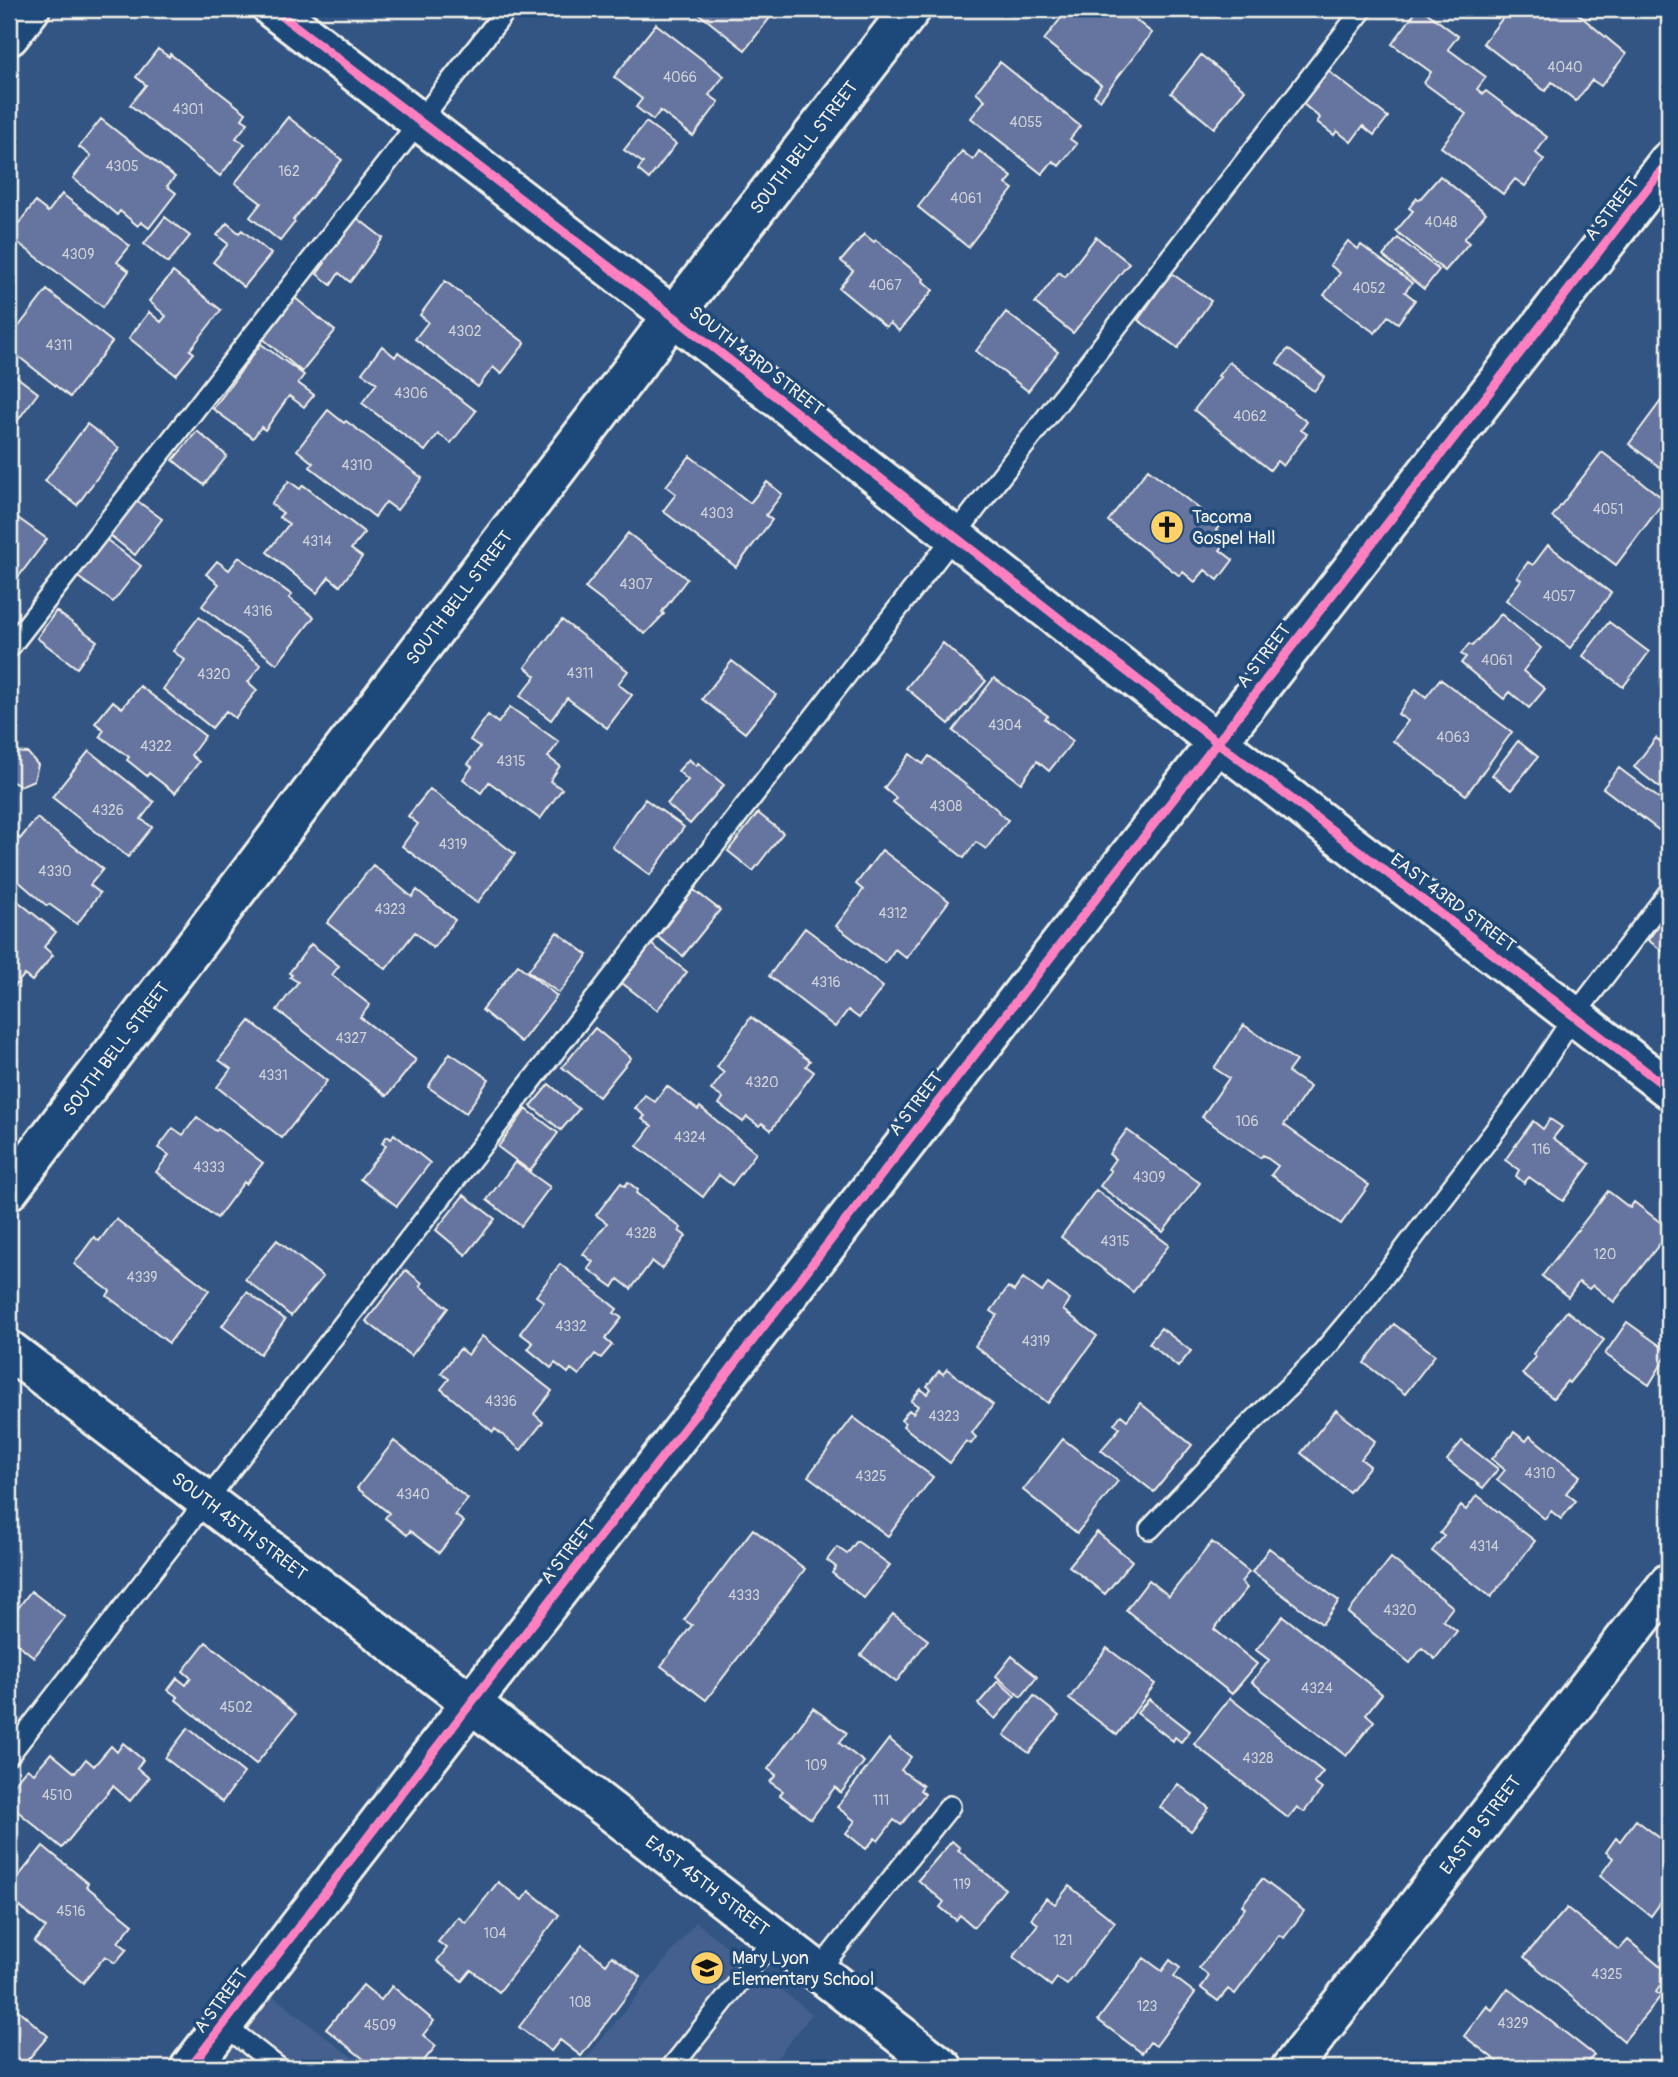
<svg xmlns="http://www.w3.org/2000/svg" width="1678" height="2077" viewBox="0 0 1678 2077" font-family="Pangolin,sans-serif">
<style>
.built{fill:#45618e}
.building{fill:#6574a0;stroke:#f4f1e8;stroke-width:2}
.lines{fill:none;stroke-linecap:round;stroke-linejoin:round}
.lane-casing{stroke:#f4f1e8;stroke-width:24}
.street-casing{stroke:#f4f1e8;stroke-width:44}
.secondary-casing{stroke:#f4f1e8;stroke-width:44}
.primary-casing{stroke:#f4f1e8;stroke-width:44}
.lane{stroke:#1f4a7a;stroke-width:19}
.street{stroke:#1f4a7a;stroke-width:38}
.secondary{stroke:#1f4a7a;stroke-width:38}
.primary{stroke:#1f4a7a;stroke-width:38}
.cycleway-casing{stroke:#1f4a7a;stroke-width:13}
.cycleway{stroke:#ff80c0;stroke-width:9}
.labels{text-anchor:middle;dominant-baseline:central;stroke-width:7;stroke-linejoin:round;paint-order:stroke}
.number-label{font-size:14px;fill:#d0d2d6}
.street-label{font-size:18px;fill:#f4f1e8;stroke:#1f4a7a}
.poi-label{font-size:18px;fill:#f4f1e8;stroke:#1f4a7a;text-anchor:start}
</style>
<rect width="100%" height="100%" fill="#325584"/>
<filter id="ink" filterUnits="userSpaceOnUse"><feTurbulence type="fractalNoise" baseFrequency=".0143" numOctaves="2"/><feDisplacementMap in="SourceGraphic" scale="14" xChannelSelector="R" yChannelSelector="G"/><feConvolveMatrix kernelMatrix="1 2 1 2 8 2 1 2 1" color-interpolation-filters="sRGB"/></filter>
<g filter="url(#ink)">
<path class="built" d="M696 1922 812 2014 769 2068H579Z
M254 1982 366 2068H190Z"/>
<path class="building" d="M693 9H763L772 15 745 50Z
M1068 9H1134L1132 17 1152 33 1100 100 1094 95 1101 85 1044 40Z
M1418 9H1422L1458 36 1448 49 1486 77 1477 89 1483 94 1486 91 1547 137 1536 153 1544 160 1525 186 1515 179 1503 194 1441 147 1466 114 1424 83 1431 72 1392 44Z
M1510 9H1572L1626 54 1601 86 1592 80 1576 101 1552 82 1545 91 1483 43Z
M656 24 724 76 709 95 719 102 693 136 660 111 653 120 636 107 642 99 614 77Z
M158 49 169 57 170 54 246 113 242 119 248 123 236 138 245 144 220 176 130 105 146 85 136 77Z
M1201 55 1245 90 1214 128 1171 93Z
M1000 62 1080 126 1070 139 1077 144 1059 166 1053 161 1042 174 971 118 985 100 976 92Z
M1327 70 1388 117 1374 135 1363 126 1351 142 1337 131 1334 135 1317 122 1320 118 1302 103Z
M288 117 342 160 293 220 295 222 280 241 250 217 261 203 235 183Z
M101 119 175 177 167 186 176 193 149 228 141 222 138 226 120 211 117 215 73 178 91 156 79 147Z
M646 122 676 144 649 179 638 170 643 163 624 150Z
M962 151 973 160 979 151 1012 177 1006 184 1013 189 968 247 918 207Z
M1440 176 1486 213 1464 239 1469 243 1445 271 1396 231 1413 211 1409 208 1417 198 1419 200Z
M62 194 130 246 117 262 129 271 103 307 9 236 35 202 48 212Z
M352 214 383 238 350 282 339 273 331 285 317 274 325 263 319 258Z
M165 217 190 236 168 263 144 244Z
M227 223 239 233 242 230 271 254 244 287 213 262 228 244 217 235Z
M864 234 874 242 876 240 924 279 923 281 933 290 899 331 890 323 886 327 839 288 853 271 841 261Z
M1096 237 1129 263 1073 333 1035 303 1059 272 1065 277Z
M1398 238 1439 270 1424 289 1383 256Z
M1348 241 1358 249 1361 245 1412 283 1405 292 1415 300 1398 323 1388 316 1375 333 1324 295 1340 273 1330 265Z
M173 272 221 310 190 350 194 353 176 375 129 338 149 312 161 322 166 316 149 301Z
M1171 273 1211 301 1178 348 1138 320Z
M445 281 525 343 501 374 493 367 478 387 415 339 428 322 420 315Z
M47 290 112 342 70 397 9 349V339Z
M294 297 335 331 302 372 261 337Z
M1006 312 1058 352 1028 391 976 351Z
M261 344 304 375 298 383 314 395 304 407 289 396 265 430 261 427 253 438 213 409Z
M382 346 395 357 398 352 476 411 451 443 438 434 425 451 362 403 377 383 362 373Z
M1288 349 1325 377 1314 391 1277 363Z
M1229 362 1307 422 1301 430 1307 434 1283 466 1277 461 1270 470 1194 410 1220 377 1218 376Z
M9 371 38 393 9 432Z
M1669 390V474L1629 444Z
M328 410 344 423 346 421 422 478 397 510 386 502 375 517 310 467 313 463 297 450Z
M87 424 119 448 77 505 45 481Z
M197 431 227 456 204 485 173 460Z
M1602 452 1665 500 1616 565 1552 517Z
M690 456 750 503 767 482 782 494 766 515 772 520 736 567 663 511 676 494 666 486Z
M1148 469 1220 525 1216 530 1229 539 1220 550 1233 560 1218 580 1205 570 1195 582 1183 572 1180 576 1108 521Z
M289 481 300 489 303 485 365 533 351 549 362 557 340 586 329 577 317 593 267 552 289 524 279 517 283 513 271 504Z
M132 497 162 519 135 555 106 532Z
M11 513 47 539 19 576 9 568V517Z
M628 533 687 579 662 612 664 614 645 634 585 588Z
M103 537 141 566 113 602 75 575Z
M1548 545 1611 593 1570 648 1506 600 1521 580 1517 577 1528 562 1533 565Z
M239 557 292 595 289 598 314 617 277 664 202 606 219 584 206 574 217 561 229 570Z
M56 611 97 641 77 668 37 638Z
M1501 614 1541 648 1523 671 1545 689 1529 708 1510 692 1504 699 1461 663 1466 657 1461 654 1469 644 1472 646Z
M199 617 261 665 248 682 257 690 235 718 226 711 212 728 163 689 185 660 173 651Z
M562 620 628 671 618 684 632 695 607 728 567 698 551 720 520 696 536 676 525 667Z
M1609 622 1649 652 1623 687 1583 656Z
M943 643 986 681 949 724 906 688Z
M732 661 776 695 745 733 702 699Z
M994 678 1048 716 1045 719 1073 741 1049 771 1037 761 1021 783 953 731Z
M1440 679 1512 732 1466 795 1393 741 1408 721 1398 714 1416 689 1426 697Z
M140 686 205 736 191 755 199 762 175 793 149 773 147 776 127 760 129 757 100 736 104 730 95 723 113 701 122 708Z
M510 707 559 742 548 757 560 766 550 781 562 789 540 819 489 782 481 793 463 779 472 767 468 764 480 747 470 740 488 715 498 723Z
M1656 738 1669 749V784L1664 791 1634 767Z
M1518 741 1538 757 1511 790 1492 775Z
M89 751 154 802 141 819 152 827 128 857 52 797Z
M13 752 28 753 38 765 34 780 20 786 9 780V758Z
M910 754 923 764 929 756 999 811 998 812 1008 820 986 849 976 842 964 858 893 802 896 798 884 788Z
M689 759 696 766 698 763 724 785 690 824 667 804 688 780 678 771Z
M1619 768 1669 806V819L1660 831 1603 788Z
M430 789 515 854 477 903 402 846 418 824 408 816Z
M645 799 684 827 650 875 612 847Z
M758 813 783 833 753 871 728 851Z
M37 818 103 869 90 885 100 893 77 924 49 904 47 906 9 873V840L14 834 20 839Z
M882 850 949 901 906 958 895 949 885 963 836 926 863 890 856 884Z
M373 865 412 897 417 890 455 920 433 948 415 932 386 969 327 923Z
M694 890 720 910 683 956 658 937Z
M9 894 56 932 44 947 53 955 32 981 24 975 11 991 9 990Z
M1669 911V956L1648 940Z
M805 928 883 987 859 1018 848 1010 835 1027 769 976Z
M557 932 588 955 559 993 528 971Z
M311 944 339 966 332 975 370 1005 360 1017 416 1060 387 1096 277 1010 298 982 290 977 292 975 289 973Z
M651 944 687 972 657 1010 622 983Z
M518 965 557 996 521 1042 482 1010Z
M751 1017 810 1061 806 1066 814 1072 771 1130 762 1123 759 1126 747 1117 743 1122 719 1104 723 1098 711 1090 724 1073 717 1067Z
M250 1021 327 1081 282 1138 217 1087 231 1069 219 1060Z
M1244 1025 1296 1061 1288 1072 1310 1087 1284 1125 1369 1185 1341 1224 1271 1175 1278 1166 1263 1155 1260 1158 1202 1117 1229 1078 1214 1068Z
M595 1028 631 1058 599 1097 562 1067Z
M450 1053 489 1079 466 1113 428 1087Z
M549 1084 579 1109 561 1130 531 1106Z
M667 1086 698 1110 700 1107 756 1153 732 1185 719 1175 703 1197 637 1146 652 1126 642 1119 645 1116 635 1108 645 1095 655 1102Z
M526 1109 558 1133 530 1171 498 1147Z
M197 1117 216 1131 218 1129 263 1163 246 1184 244 1182 217 1218 156 1172 169 1155 158 1148 173 1128 183 1135Z
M1550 1119 1562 1127 1553 1138 1590 1164 1563 1201 1529 1177 1524 1183 1516 1176 1519 1170 1505 1160 1533 1121 1543 1129Z
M1127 1130 1200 1183 1163 1232 1100 1186 1111 1171 1108 1169 1115 1159 1109 1154Z
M394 1134 430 1163 397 1206 360 1179 386 1146 382 1143 387 1136 391 1139Z
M515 1162 550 1187 521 1226 487 1200Z
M628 1182 638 1190 636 1193 681 1228 679 1231 686 1236 662 1269 652 1261 631 1289 618 1279 613 1287 588 1269 593 1262 583 1254 607 1223 596 1215 621 1183 625 1186Z
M1096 1190 1169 1245 1133 1292 1061 1237Z
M1608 1191 1630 1208 1634 1202 1669 1229V1232L1614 1302 1593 1285 1589 1289 1579 1282 1568 1297 1542 1276Z
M464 1195 495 1219 466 1255 436 1230Z
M116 1219 209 1290 169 1343 107 1296 110 1291 74 1264 94 1237 99 1241Z
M277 1240 323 1277 291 1316 245 1279Z
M560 1264 617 1309 614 1313 622 1318 605 1339 612 1345 601 1358 595 1354 579 1375 571 1369 568 1373 555 1363 551 1368 528 1349 533 1343 520 1333 544 1302 536 1296Z
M406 1270 422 1283 420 1286 448 1308 411 1356 366 1321Z
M1023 1278 1042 1292 1048 1284 1070 1300 1063 1310 1097 1336 1048 1403 975 1346 997 1315 991 1311 1008 1287 1014 1291Z
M247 1292 285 1320 260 1354 222 1326Z
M1669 1295V1324L1660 1317 1664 1310 1660 1306Z
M1567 1311 1604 1340 1569 1383 1567 1381 1553 1398 1522 1374 1536 1357 1533 1354Z
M1627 1322 1669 1352 1649 1385 1605 1354Z
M1394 1324 1435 1355 1405 1394 1364 1363Z
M1161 1328 1191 1351 1178 1367 1149 1343Z
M482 1336 552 1391 534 1414 543 1422 521 1450 495 1429 493 1432 441 1389 449 1379 441 1373 460 1349 468 1355Z
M947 1369 993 1405 972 1433 976 1437 971 1444 966 1441 950 1463 903 1426 905 1423 901 1420 909 1410 913 1413 918 1406 911 1401 921 1389 927 1394 931 1389 927 1386 939 1371 943 1374Z
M1140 1403 1192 1445 1154 1492 1101 1450 1120 1428 1114 1424 1121 1415 1127 1420Z
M1336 1410 1375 1441 1361 1459 1370 1466 1349 1492 1301 1453Z
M853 1417 933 1477 888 1536 808 1476Z
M1514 1432 1526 1441 1530 1436 1580 1476 1566 1493 1576 1501 1561 1519 1551 1511 1545 1519 1497 1480 1505 1470 1492 1459Z
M1063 1439 1118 1481 1077 1533 1023 1490Z
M394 1441 468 1499 455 1515 464 1522 439 1553 410 1531 407 1535 385 1518 389 1513 357 1488Z
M1462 1441 1498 1469 1483 1488 1447 1460Z
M1477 1495 1535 1541 1491 1597 1432 1551 1444 1536 1440 1533 1461 1506 1466 1510Z
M753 1529 805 1569 706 1700 661 1666 692 1625 684 1620Z
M1097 1532 1132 1561 1105 1594 1069 1566Z
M857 1541 890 1565 864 1598 832 1573 836 1567 827 1560 837 1547 847 1554Z
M1212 1542 1249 1572 1241 1582 1247 1588 1214 1629 1257 1664 1232 1694 1126 1610 1149 1580 1169 1596Z
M1269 1548 1339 1601 1322 1624 1252 1572Z
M1391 1558 1453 1607 1443 1620 1457 1631 1435 1659 1422 1648 1410 1663 1348 1613Z
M31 1591 65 1617 34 1657 9 1637V1620Z
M893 1614 928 1640 896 1682 861 1655Z
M1283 1616 1382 1694 1366 1714 1374 1721 1346 1756 1252 1682 1269 1660 1256 1650Z
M206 1642 296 1714 256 1764 176 1700 178 1697 168 1690 177 1678 186 1685 191 1678 183 1671Z
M1107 1648 1155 1684 1117 1735 1069 1699Z
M1012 1656 1037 1677 1021 1697 996 1676Z
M998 1681 1015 1696 995 1719 978 1704Z
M1034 1696 1059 1716 1029 1753 1004 1735Z
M1230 1698 1323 1772 1314 1783 1322 1789 1304 1812 1297 1807 1288 1818 1194 1744Z
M1149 1699 1190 1731 1181 1742 1175 1737 1173 1741 1137 1713Z
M813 1708 847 1733 839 1743 864 1762 841 1793 835 1787 811 1819 780 1795 783 1791 770 1782 776 1775 768 1769Z
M188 1728 244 1773 222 1802 165 1758Z
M889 1739 911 1757 901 1770 923 1786 920 1790 925 1794 901 1825 894 1820 878 1841 875 1838 866 1849 846 1833 855 1821 837 1807Z
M123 1743 143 1760 137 1768 149 1778 130 1801 113 1786 62 1848 9 1804V1790L27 1768 34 1773 51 1753 75 1773 86 1759 94 1766 111 1746 117 1752Z
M1178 1784 1209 1808 1191 1831 1160 1807Z
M1636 1820 1669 1845V1902L1664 1898 1651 1916 1600 1876 1613 1858 1606 1852 1616 1838 1620 1841Z
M952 1841 960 1848 958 1850 1005 1889 974 1927 960 1915 956 1920 940 1907 944 1902 918 1880Z
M43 1846 88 1883 86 1886 133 1924 118 1942 127 1949 115 1963 105 1956 83 1983 34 1942 46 1928 9 1898V1888Z
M1262 1879 1304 1911 1284 1938 1279 1935 1235 1994 1228 1989 1218 2001 1201 1988 1209 1976 1199 1968 1245 1908 1242 1905Z
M498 1882 522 1900 529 1891 559 1915 499 1992 471 1970 462 1981 437 1961 447 1948 438 1942 458 1917 466 1923Z
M1069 1886 1115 1922 1067 1985 1057 1978 1051 1986 1013 1957 1038 1924 1031 1919 1046 1898 1055 1904Z
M1567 1908 1619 1950 1628 1940 1669 1974 1656 1992 1661 1996 1624 2041 1524 1957Z
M582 1945 606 1964 612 1956 641 1977 581 2056 560 2040 551 2051 519 2027Z
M1144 1958 1162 1971 1170 1960 1180 1968 1174 1977 1195 1993 1156 2046 1150 2042 1142 2053 1098 2020Z
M363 1985 381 2000 392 1986 434 2021 423 2035 436 2046 418 2068H375L326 2029Z
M1508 1988 1594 2055 1583 2068H1506L1464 2036 1487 2006 1492 2010Z
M9 2002 48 2036 25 2063 31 2068H9Z"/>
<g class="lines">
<g class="lane-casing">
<path id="lane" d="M9 648 507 9
M1150 1529 1246 1428 1315 1361 1362 1305 1525 1091 1574 1016 1669 892
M9 1755 1363 9
M818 1971 950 1806
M223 2024 279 2068
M671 2068 774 1938"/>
</g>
<g class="street-casing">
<g id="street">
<path id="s1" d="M9 1190 673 316 911 9"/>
<path id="s2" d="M9 1350 471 1703 943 2068"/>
<path d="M190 2068 471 1703 1669 161"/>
<path id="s3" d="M1291 2068 1669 1583"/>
</g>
</g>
<g class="secondary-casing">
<path id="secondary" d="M273 9 673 316 1217 742 1669 1089"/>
</g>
<g class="primary-casing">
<path id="primary" d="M9 36 30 9"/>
</g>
<use href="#lane" class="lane"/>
<use href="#street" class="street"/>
<use href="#secondary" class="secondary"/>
<use href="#primary" class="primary"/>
<g class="cycleway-casing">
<path id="cycleway" d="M273 9 673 316 1217 742 1669 1089
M190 2068 471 1703 1669 161"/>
</g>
<use href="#cycleway" class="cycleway"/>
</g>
</g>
<defs>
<g id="church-disc" transform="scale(1.75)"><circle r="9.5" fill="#ffd166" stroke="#1f4a7a"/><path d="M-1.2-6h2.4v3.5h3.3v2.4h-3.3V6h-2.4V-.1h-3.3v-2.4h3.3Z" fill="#111"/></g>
<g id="school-disc" transform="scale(1.75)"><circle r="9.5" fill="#ffd166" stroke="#1f4a7a"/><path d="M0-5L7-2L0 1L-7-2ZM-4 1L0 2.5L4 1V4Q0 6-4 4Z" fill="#111"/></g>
</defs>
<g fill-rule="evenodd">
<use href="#church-disc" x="1167" y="527"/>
<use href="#school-disc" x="707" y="1968"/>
</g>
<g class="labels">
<g class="number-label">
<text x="1565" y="67">4040</text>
<text x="680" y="77">4066</text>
<text x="188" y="109">4301</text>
<text x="1026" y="122">4055</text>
<text x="122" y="166">4305</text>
<text x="289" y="171">162</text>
<text x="966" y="198">4061</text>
<text x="1441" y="222">4048</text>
<text x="78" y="254">4309</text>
<text x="885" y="285">4067</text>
<text x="1369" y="288">4052</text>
<text x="465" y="331">4302</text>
<text x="59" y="345">4311</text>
<text x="411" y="393">4306</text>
<text x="1250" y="416">4062</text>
<text x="357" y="465">4310</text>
<text x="1608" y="509">4051</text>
<text x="717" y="513">4303</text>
<text x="317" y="541">4314</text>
<text x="636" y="584">4307</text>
<text x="1559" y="596">4057</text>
<text x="258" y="611">4316</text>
<text x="1497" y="660">4061</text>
<text x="580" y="673">4311</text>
<text x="214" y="674">4320</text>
<text x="1005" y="725">4304</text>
<text x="1453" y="737">4063</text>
<text x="156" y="746">4322</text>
<text x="511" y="761">4315</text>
<text x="946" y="806">4308</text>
<text x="108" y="810">4326</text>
<text x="453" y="844">4319</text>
<text x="55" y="871">4330</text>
<text x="390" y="909">4323</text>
<text x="893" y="913">4312</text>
<text x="826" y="982">4316</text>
<text x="351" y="1038">4327</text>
<text x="273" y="1075">4331</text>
<text x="762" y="1082">4320</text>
<text x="1247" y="1121">106</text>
<text x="690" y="1137">4324</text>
<text x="1541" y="1149">116</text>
<text x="209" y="1167">4333</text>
<text x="1149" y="1177">4309</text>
<text x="641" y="1233">4328</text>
<text x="1115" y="1241">4315</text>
<text x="1605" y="1254">120</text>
<text x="142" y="1277">4339</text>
<text x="571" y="1326">4332</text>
<text x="1036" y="1341">4319</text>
<text x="501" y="1401">4336</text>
<text x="944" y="1416">4323</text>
<text x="1540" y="1473">4310</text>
<text x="871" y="1476">4325</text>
<text x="413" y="1494">4340</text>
<text x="1484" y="1546">4314</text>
<text x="744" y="1595">4333</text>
<text x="1400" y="1610">4320</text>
<text x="1317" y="1688">4324</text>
<text x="236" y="1707">4502</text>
<text x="1258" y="1758">4328</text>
<text x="816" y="1765">109</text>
<text x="57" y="1795">4510</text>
<text x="881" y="1800">111</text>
<text x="962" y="1884">119</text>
<text x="71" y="1911">4516</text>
<text x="495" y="1933">104</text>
<text x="1063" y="1940">121</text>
<text x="1607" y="1974">4325</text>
<text x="580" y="2002">108</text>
<text x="1147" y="2006">123</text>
<text x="1513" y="2023">4329</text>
<text x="380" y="2025">4509</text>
</g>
<g class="street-label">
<text stroke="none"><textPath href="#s1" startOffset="1311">SOUTH BELL STREET</textPath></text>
<text transform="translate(1612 209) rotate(-52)">A STREET</text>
<text transform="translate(756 361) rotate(38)">SOUTH 43RD STREET</text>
<text stroke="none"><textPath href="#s1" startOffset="744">SOUTH BELL STREET</textPath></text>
<text transform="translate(1264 656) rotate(-52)">A STREET</text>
<text transform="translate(1453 903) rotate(37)">EAST 43RD STREET</text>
<text stroke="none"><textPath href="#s1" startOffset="177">SOUTH BELL STREET</textPath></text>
<text transform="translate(916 1104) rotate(-52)">A STREET</text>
<text stroke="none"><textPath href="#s2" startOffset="290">SOUTH 45TH STREET</textPath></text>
<text transform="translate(568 1552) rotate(-52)">A STREET</text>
<text stroke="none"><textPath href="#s3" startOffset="308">EAST B STREET</textPath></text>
<text stroke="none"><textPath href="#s2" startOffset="880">EAST 45TH STREET</textPath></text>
<text transform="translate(221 2001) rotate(-53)">A STREET</text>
</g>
<g class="poi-label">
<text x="1192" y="517">Tacoma<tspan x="1192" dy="21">Gospel Hall</tspan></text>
<text x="732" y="1958">Mary Lyon<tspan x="732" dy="21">Elementary School</tspan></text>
</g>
</g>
<rect width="1678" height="2077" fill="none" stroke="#1f4a7a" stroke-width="35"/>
<rect x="18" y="18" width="1643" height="2042" fill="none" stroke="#f4f1e8" stroke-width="2.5" filter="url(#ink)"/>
</svg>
